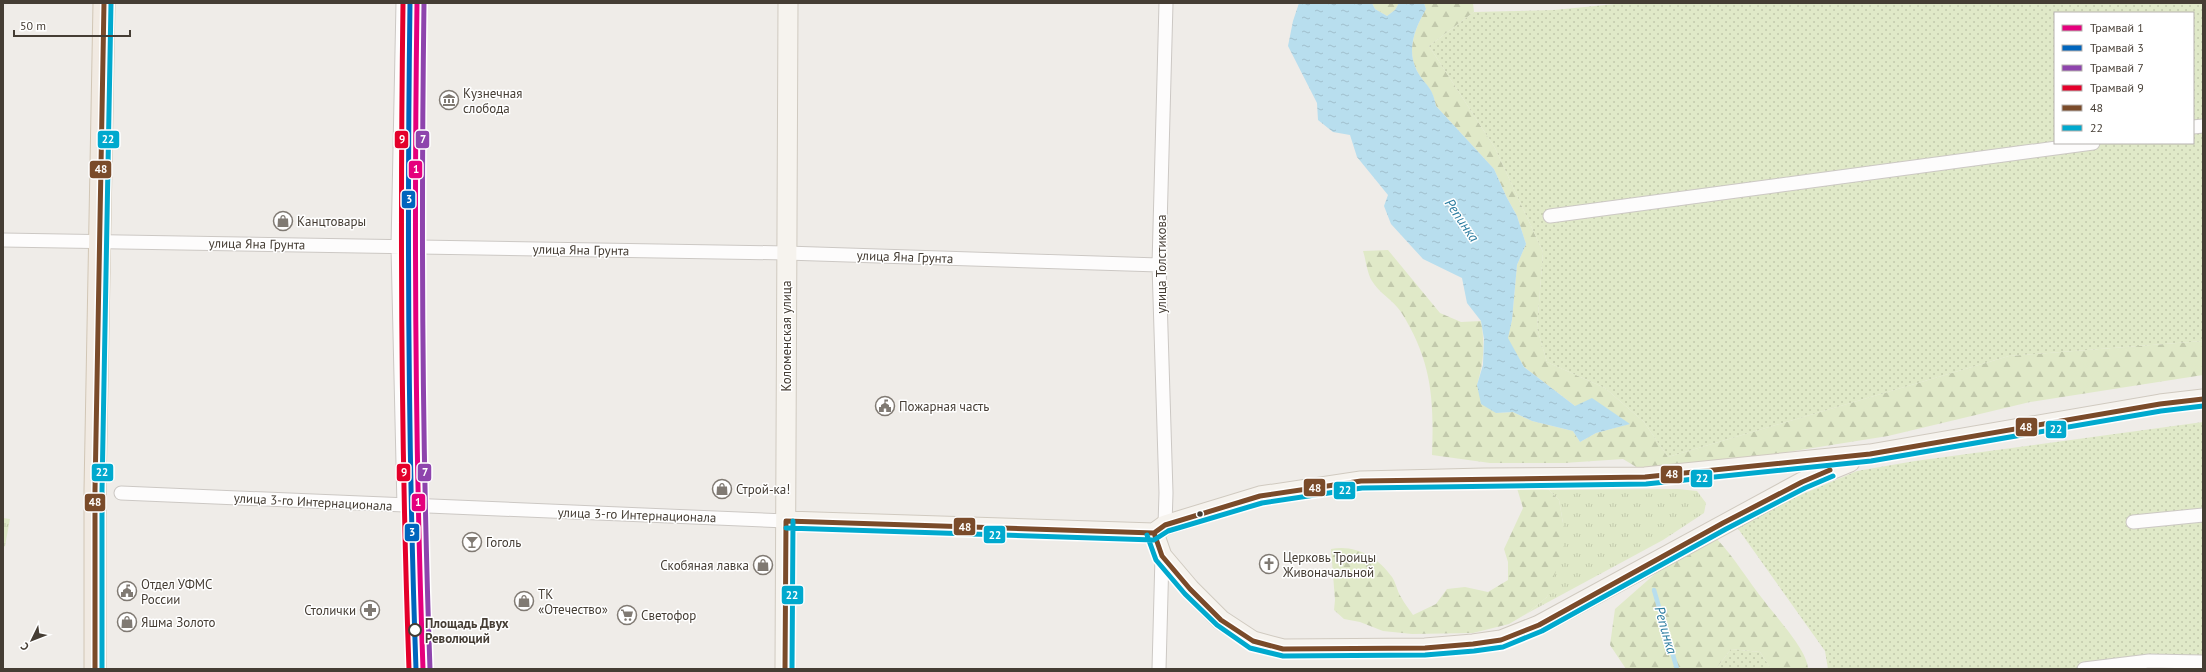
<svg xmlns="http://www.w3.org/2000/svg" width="2206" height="672" viewBox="0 0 2206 672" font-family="'PT Sans',sans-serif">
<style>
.grass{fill:url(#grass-tufts)}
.forest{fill:url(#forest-firs)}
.garden{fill:url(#garden-dots);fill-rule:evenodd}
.water{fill:url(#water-ripples)}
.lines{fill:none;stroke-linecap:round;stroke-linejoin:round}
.stream{stroke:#b8deee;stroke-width:4.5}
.street-casing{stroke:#ccc8c4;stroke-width:15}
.secondary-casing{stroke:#d0cac0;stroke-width:21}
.primary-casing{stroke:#d1c6b5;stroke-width:23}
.street{stroke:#fdfcfc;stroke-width:13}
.secondary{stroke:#f6f3ee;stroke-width:19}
.primary{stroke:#f1eae2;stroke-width:21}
.bus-1-casing{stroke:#fff;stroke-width:8}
.bus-2-casing{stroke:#fff;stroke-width:8}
.bus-1{stroke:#7a4b2a;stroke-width:5}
.bus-2{stroke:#00a9ce;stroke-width:5}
.tram-1-casing{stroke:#fff;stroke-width:8}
.tram-2-casing{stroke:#fff;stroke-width:8}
.tram-3-casing{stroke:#fff;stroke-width:8}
.tram-4-casing{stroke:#fff;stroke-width:8}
.tram-1{stroke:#e5007d;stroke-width:5}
.tram-2{stroke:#0065bd;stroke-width:5}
.tram-3{stroke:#8e44ad;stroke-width:5}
.tram-4{stroke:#e4002b;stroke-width:5}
.bus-dot{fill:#453d34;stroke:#fff;stroke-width:1.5}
.stop-dot{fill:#fff;stroke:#453d34;stroke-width:2}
.labels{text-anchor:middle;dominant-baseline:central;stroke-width:3;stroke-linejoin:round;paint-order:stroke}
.poi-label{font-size:13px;fill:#453d34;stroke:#fff;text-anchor:start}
.street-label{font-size:13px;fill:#453d34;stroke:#fff}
.stop-label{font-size:13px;font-weight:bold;fill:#453d34;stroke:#fff;text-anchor:start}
.water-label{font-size:14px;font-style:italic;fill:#2b7ca0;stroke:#fff}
.line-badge{stroke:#fff;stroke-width:1.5}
.badge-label{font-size:11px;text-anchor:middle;font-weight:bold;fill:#fff}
</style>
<defs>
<pattern id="grass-tufts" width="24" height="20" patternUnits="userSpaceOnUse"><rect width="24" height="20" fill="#e0e9c8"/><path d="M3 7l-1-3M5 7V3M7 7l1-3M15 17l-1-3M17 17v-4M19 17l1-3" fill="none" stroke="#c2c9ac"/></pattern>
<pattern id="forest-firs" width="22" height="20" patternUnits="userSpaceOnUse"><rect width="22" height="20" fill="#e0e9c8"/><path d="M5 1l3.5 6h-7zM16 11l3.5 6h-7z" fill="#c2c9ac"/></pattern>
<pattern id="garden-dots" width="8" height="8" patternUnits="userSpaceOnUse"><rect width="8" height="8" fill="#e0e9c8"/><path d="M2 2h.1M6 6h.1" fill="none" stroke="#c2c9ac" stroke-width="1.8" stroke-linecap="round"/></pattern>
<pattern id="water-ripples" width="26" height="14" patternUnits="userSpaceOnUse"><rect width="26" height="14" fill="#b8deee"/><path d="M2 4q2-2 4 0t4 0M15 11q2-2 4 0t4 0" fill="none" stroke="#a0bfcd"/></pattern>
</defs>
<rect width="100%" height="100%" fill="#efece8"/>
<path class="grass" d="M1678 489 1697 491 1706 503 1704 513 1663 540 1526 614 1547 597 1563 523 1559 500 1549 490Z
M3 518 10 519 5 546 3 547Z"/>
<path class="forest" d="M1372 3H1399L1395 10 1387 16 1375 9Z
M1424 3H1473L1474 12 1429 46 1495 148 1543 252 1537 328 1547 362 1605 388 1644 422 1668 457 2009 356 2203 341V375L2030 402 1888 436 1762 456 1638 468 1623 459 1564 463H1490L1432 455C1434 399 1432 361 1401 312 1393 300 1379 293 1372 281 1367 273 1366 260 1363 251L1388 250 1440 313 1461 322 1481 321C1485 344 1484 362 1477 385L1496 413 1513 412 1532 421 1573 431 1580 442 1596 433 1629 424 1615 416 1575 406 1524 367 1507 338 1512 320 1517 265 1526 244 1517 216 1506 196 1494 169 1436 106C1432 86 1425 86 1417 71 1406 50 1415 28 1426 9Z
M1516 485 1549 490 1559 500 1563 523V551L1547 597 1526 614 1509 624 1473 633 1412 634 1383 631 1360 622 1344 619 1334 610 1335 600 1331 549C1355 544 1378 557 1392 577 1396 583 1397 591 1401 597 1404 603 1409 609 1413 615L1436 604 1447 589 1465 587 1488 592 1508 580V562L1504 549 1523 508Z
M1716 538C1735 558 1748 581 1765 602 1776 617 1808 651 1808 669H1771L1760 652 1731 649 1716 669H1626L1610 645 1615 609 1664 566Z"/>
<path class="garden" d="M1625 3H2203V341L2009 356 1668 457 1644 422 1605 388 1547 362 1537 328 1543 252 1495 148 1429 46 1474 12 1554 10ZM2055 13H2193V143H2055Z
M2203 422V669H1828L1825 651 1734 523 1857 471 1915 461Z
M1731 649 1760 652 1771 669H1716Z"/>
<path class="water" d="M1299 3H1372L1375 9 1387 16 1395 10 1399 3H1424L1426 9C1415 28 1406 50 1417 71 1426 87 1432 85 1436 106L1494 169 1506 196 1517 216 1526 244 1517 265 1512 320 1508 338 1524 367 1575 406 1592 398 1630 424 1596 433 1580 442 1573 431 1532 421 1513 412 1496 413 1481 404 1477 385 1483 365 1484 339 1481 321 1467 303 1462 278 1423 259 1391 224 1384 206 1388 195 1357 157 1350 135 1333 132 1318 120 1317 103 1288 46 1293 21Z"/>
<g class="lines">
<path class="stream" d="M1654 590 1677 669"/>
<g class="street-casing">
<path id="street" d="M403 3 398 247 404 506
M2193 127 2203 126
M1550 216 2093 143
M3 240 786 253 1159 265
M121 493 786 521
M2133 522 2203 515
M1165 525 1166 493 1159 265 1166 3
M1159 669 1162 556
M2084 669 2149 661 2203 662"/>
</g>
<g class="secondary-casing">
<path id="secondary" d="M786 521 1154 533 1165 525 1260 496 1361 481 1484 478 1645 477 1870 454 2160 404 2203 399
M1154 533 1162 556 1190 589 1221 620 1253 641 1283 649 1425 648 1473 644 1501 640 1539 625 1802 482 1850 462
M785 669 788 3"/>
</g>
<g class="primary-casing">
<path id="primary" d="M95 669V490L104 3"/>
</g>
<use href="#street" class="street"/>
<use href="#secondary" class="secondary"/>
<use href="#primary" class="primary"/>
<g class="bus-1-casing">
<path id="bus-1" d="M786 521 1154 533 1165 525 1260 496 1361 481 1645 477 1870 454 2160 404 2203 399
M1154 533 1162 556 1190 589 1221 620 1253 641 1283 649 1425 648 1473 644 1501 640 1539 625 1723 523 1802 482 1830 470
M95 669V490L104 3
M785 669 786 521"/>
</g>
<g class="bus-2-casing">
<path id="bus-2" d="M786 528 1154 540 1168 531 1262 503 1362 488 1646 484 1871 461 2161 411 2203 406
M1147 535 1156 560 1185 594 1217 625 1250 648 1283 656 1425 655 1474 651 1503 647 1542 631 1726 529 1805 488 1833 476
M102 669V490L111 3
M792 669 793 521"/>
</g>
<use href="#bus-1" class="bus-1"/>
<use href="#bus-2" class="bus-2"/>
<g class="tram-1-casing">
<path id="tram-1" d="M417 3C414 225 415 447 423 669"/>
</g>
<g class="tram-2-casing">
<path id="tram-2" d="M410 3C407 225 408 447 416 669"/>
</g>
<g class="tram-3-casing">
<path id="tram-3" d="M424 3C421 225 422 447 430 669"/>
</g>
<g class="tram-4-casing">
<path id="tram-4" d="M403 3C400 225 401 447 409 669"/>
</g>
<use href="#tram-1" class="tram-1"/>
<use href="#tram-2" class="tram-2"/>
<use href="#tram-3" class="tram-3"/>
<use href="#tram-4" class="tram-4"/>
</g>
<defs>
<g id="museum-ring" transform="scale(1)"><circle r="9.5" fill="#fff" stroke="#807a73" stroke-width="1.5"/><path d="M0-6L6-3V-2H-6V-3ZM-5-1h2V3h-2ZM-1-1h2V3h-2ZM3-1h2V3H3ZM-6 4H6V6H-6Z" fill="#807a73"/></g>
<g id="shop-ring" transform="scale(1)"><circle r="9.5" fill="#fff" stroke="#807a73" stroke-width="1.5"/><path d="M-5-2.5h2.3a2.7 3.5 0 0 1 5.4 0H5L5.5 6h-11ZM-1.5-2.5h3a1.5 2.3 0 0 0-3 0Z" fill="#807a73"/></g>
<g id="civic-ring" transform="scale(1)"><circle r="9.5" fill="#fff" stroke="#807a73" stroke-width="1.5"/><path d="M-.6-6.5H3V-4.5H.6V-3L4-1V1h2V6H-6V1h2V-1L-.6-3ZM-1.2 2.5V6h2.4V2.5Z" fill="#807a73"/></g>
<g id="bar-ring" transform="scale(1)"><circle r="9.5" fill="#fff" stroke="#807a73" stroke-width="1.5"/><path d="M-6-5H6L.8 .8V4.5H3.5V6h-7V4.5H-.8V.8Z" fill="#807a73"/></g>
<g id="church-ring" transform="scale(1)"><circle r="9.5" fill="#fff" stroke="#807a73" stroke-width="1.5"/><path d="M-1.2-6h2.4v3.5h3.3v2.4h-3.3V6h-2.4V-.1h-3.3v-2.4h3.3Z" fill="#807a73"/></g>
<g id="pharmacy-ring" transform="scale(1)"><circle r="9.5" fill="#fff" stroke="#807a73" stroke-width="1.5"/><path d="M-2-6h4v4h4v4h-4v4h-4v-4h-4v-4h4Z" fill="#807a73"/></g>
<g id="supermarket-ring" transform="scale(1)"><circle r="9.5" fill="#fff" stroke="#807a73" stroke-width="1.5"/><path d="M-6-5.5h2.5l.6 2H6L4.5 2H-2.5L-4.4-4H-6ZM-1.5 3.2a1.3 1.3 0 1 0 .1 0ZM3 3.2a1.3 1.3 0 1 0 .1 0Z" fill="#807a73"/></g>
</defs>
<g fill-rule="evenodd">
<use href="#museum-ring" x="449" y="100"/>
<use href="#shop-ring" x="283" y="221"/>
<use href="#civic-ring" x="885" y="406"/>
<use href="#shop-ring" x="722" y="489"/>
<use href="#bar-ring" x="472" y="542"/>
<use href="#church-ring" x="1269" y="564"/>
<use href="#shop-ring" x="763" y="565"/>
<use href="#civic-ring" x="127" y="591"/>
<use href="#shop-ring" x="524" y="601"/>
<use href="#pharmacy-ring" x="370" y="610"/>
<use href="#supermarket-ring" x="627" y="615"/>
<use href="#shop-ring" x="127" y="622"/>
</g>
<circle class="bus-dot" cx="1200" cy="514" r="3.5"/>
<circle class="stop-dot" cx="415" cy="630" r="6"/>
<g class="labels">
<g class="poi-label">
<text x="463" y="93">Кузнечная<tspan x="463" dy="15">слобода</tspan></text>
<text x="297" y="221">Канцтовары</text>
<text x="899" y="406">Пожарная часть</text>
<text x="736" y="489">Строй-ка!</text>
<text x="486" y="542">Гоголь</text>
<text x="1283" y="557">Церковь Троицы<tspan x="1283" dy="15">Живоначальной</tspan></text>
<text x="749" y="565" text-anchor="end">Скобяная лавка</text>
<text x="141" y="584">Отдел УФМС<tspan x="141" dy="15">России</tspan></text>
<text x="538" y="594">ТК<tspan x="538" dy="15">«Отечество»</tspan></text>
<text x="356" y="610" text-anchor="end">Столички</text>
<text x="641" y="615">Светофор</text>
<text x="141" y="622">Яшма Золото</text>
</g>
<g class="street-label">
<text transform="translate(257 244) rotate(1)">улица Яна Грунта</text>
<text transform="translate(581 250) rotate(1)">улица Яна Грунта</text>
<text transform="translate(905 257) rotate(2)">улица Яна Грунта</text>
<text transform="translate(1161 264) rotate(-90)">улица Толстикова</text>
<text transform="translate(786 336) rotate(-90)">Коломенская улица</text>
<text transform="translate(313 502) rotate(3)">улица 3-го Интернационала</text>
<text transform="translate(637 515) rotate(2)">улица 3-го Интернационала</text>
</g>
<g class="stop-label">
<text x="425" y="623">Площадь Двух<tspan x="425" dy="15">Революций</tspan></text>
</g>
<g class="water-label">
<text transform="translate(1462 220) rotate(56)">Репинка</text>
<text transform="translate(1666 630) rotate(74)">Репинка</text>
</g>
</g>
<g class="line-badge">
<rect x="97" y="130" width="23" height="19" rx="4" fill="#00a9ce"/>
<rect x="394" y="130" width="15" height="19" rx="4" fill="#e4002b"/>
<rect x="415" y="130" width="15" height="19" rx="4" fill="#8e44ad"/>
<rect x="89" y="160" width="23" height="19" rx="4" fill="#7a4b2a"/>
<rect x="408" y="160" width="15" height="19" rx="4" fill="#e5007d"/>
<rect x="401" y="190" width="15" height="19" rx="4" fill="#0065bd"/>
<rect x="2015" y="417" width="23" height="20" rx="4" fill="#7a4b2a"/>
<rect x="2045" y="420" width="22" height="19" rx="4" fill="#00a9ce"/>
<rect x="91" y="463" width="23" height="19" rx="4" fill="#00a9ce"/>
<rect x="396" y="463" width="15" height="19" rx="4" fill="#e4002b"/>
<rect x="417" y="463" width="15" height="19" rx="4" fill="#8e44ad"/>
<rect x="1660" y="465" width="23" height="19" rx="4" fill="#7a4b2a"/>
<rect x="1690" y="469" width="23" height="19" rx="4" fill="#00a9ce"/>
<rect x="1303" y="478" width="23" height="19" rx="4" fill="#7a4b2a"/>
<rect x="1333" y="481" width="23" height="19" rx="4" fill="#00a9ce"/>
<rect x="84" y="493" width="22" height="19" rx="4" fill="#7a4b2a"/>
<rect x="411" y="493" width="15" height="19" rx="4" fill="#e5007d"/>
<rect x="953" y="517" width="23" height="19" rx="4" fill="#7a4b2a"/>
<rect x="404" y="523" width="16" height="19" rx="4" fill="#0065bd"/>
<rect x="983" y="525" width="23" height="19" rx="4" fill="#00a9ce"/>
<rect x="781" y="585" width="23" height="20" rx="4" fill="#00a9ce"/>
</g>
<g class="badge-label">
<text x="108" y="143">22</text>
<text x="402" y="143">9</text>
<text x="423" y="143">7</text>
<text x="101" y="173">48</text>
<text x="416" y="173">1</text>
<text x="409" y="203">3</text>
<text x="2026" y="431">48</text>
<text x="2056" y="433">22</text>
<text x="102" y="476">22</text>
<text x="404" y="476">9</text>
<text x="425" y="476">7</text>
<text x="1672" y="478">48</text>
<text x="1702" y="482">22</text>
<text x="1315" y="492">48</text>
<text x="1345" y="494">22</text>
<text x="95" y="506">48</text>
<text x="418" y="506">1</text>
<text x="965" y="531">48</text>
<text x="412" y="536">3</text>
<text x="995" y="539">22</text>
<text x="792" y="599">22</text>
</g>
<rect width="2206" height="672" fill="none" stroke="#453d34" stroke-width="8"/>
<rect x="2054" y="12" width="140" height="132" fill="#ffffff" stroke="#b5b1ae"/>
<rect x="2062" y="25" width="20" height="6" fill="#e5007d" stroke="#b5b1ae"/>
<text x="2090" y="32" font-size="12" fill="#453d34">Трамвай 1</text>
<rect x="2062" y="45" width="20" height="6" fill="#0065bd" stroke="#b5b1ae"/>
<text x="2090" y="52" font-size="12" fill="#453d34">Трамвай 3</text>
<rect x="2062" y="65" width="20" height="6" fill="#8e44ad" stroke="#b5b1ae"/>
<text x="2090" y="72" font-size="12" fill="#453d34">Трамвай 7</text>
<rect x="2062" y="85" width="20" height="6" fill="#e4002b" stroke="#b5b1ae"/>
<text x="2090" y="92" font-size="12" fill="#453d34">Трамвай 9</text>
<rect x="2062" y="105" width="20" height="6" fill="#7a4b2a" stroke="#b5b1ae"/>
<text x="2090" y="112" font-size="12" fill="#453d34">48</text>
<rect x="2062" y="125" width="20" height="6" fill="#00a9ce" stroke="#b5b1ae"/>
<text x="2090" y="132" font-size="12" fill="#453d34">22</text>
<g transform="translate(32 640) rotate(227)" stroke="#ffffff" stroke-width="3" paint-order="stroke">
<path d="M0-3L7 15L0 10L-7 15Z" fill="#453d34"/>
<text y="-6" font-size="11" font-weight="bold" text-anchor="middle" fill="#453d34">С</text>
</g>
<path d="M14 30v6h116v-6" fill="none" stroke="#453d34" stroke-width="2"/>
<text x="20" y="30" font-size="12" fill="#453d34" stroke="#ffffff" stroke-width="3" paint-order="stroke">50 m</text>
</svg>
